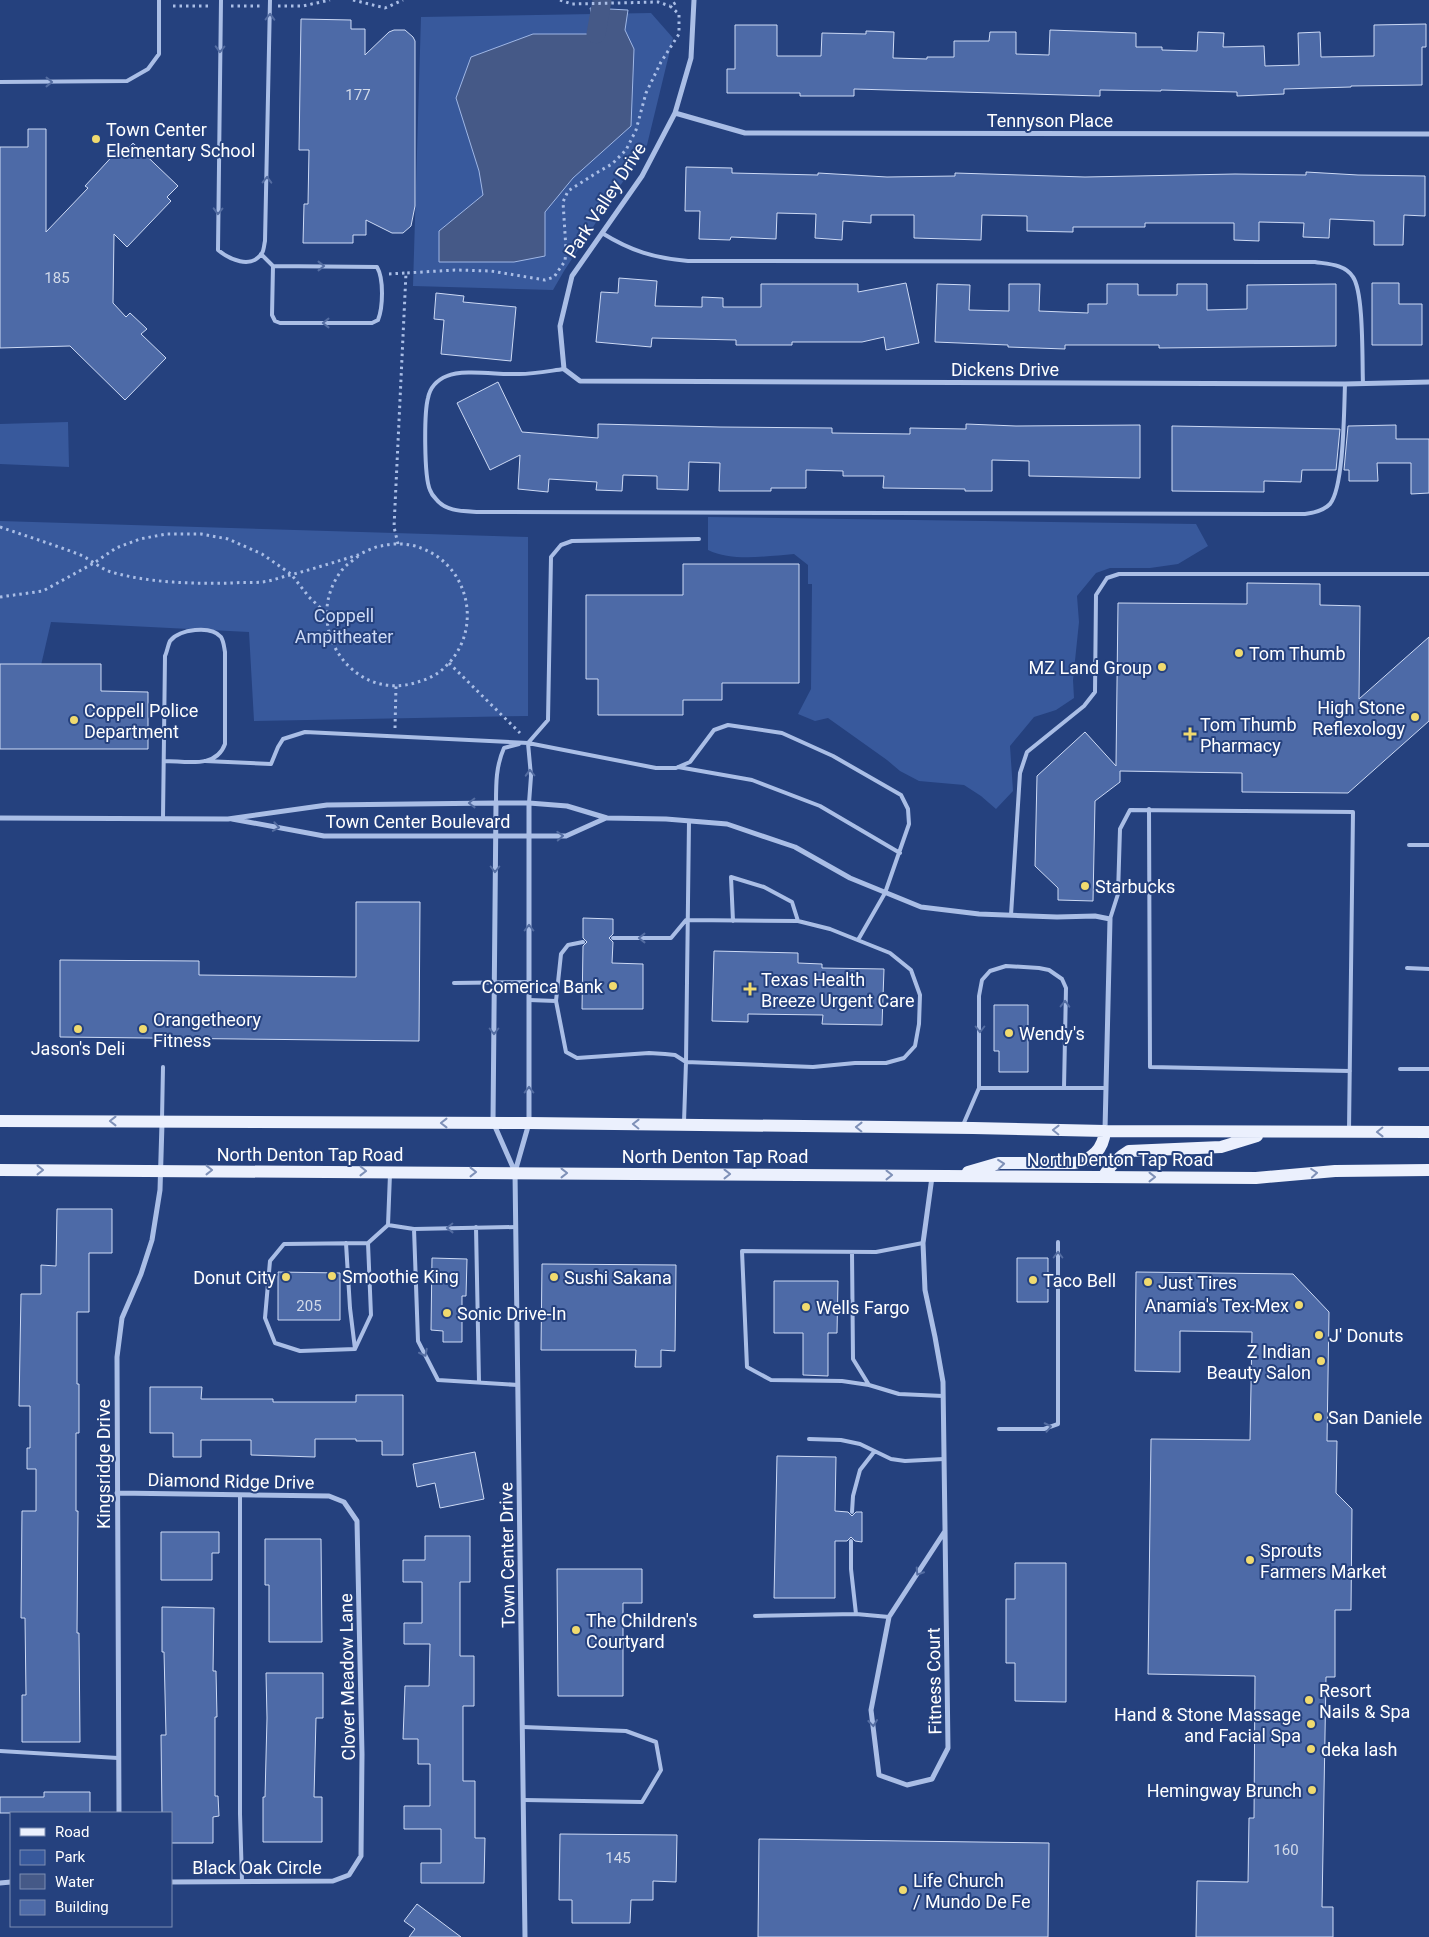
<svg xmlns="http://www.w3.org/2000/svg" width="1429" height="1937" viewBox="0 0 1429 1937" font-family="Roboto,sans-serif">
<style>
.green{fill:#38599c}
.water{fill:#455987;stroke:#9fb7e6}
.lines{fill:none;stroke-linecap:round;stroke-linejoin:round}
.canal{stroke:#455987;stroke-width:19}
.building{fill:#4d6aa7;stroke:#cddaf5}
.path{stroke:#aabee6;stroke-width:3;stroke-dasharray:2.5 4;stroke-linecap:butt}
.lane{stroke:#aabee6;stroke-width:4}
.street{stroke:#aabee6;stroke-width:5}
.primary{stroke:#ebf0fd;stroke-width:12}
.oneway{stroke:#546da2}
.oneway2{stroke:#7e90b7}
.poi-dot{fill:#f0da6f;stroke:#25417e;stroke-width:2}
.labels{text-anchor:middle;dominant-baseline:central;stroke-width:4;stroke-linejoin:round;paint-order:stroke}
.number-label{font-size:15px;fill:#d2dae9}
.street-label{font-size:18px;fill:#fff;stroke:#25417e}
.poi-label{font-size:18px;fill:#fff;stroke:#25417e;text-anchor:start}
.park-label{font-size:18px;fill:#cddaf5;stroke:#25417e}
</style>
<rect width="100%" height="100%" fill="#25417e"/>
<path class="green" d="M651 13 673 38 647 145 564 271 553 290 413 286 421 17Z
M68 422 69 467 0 464V424Z
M708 517 1196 524 1208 546 1178 564 1150 568H1110L1096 573 1077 596 1079 622 1073 680 1074 698 1056 710 1034 717 1010 746 1013 791 996 809 981 796 964 785 919 781 900 771 887 760 828 718 815 721 798 714 811 689 812 584H808V565L794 554C767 556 733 562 708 550Z
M0 521 528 537V716L254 721 249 632 51 622 39 674 0 675Z"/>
<path class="water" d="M590 8 628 10 625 30 634 49 631 126 573 178 545 212V256L514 262H439V231L483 195 479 171 456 98 471 57 533 34H596Z"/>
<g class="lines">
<path class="canal" d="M596 34 602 0"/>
</g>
<path class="building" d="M301 19 351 20V29H365V55L389 32 394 30H405L413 37 415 41V206L411 226 403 233H392L366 220V235H353V243H303L304 204H308L309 150H299Z
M1426 24V47H1422V85L1351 86V87L1284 89V94L1237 96V92L1161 90V91L1100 90V96L854 89V96H800V93H727V69H735V25H777V56H821L822 33 866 34V31L894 32 893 58 927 59V57H954V41H989L990 32H1016V54L1049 55 1050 30 1136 33V47H1162V50L1197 51 1198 32 1224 33 1223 47 1264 46 1265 66 1299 65 1298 33 1320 32 1321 57 1374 56V25Z
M28 129H46V232L88 188 85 186 118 150 123 154 133 143 178 186 167 197 171 201 127 247 114 234 113 303 126 317 130 313 147 329 141 334 166 358 125 400 70 346 0 348V147H28Z
M686 167 732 168V173L818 175V173L887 177 955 176V173L1085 177 1235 174 1306 175V172L1358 175 1425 176V216L1404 215 1403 245H1374V221L1330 219 1329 238 1303 237 1304 223 1259 222V241L1234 240V223H1145V227H1073V232L1027 231V216L982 215 981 240 914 238V215H871V223L843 221 842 240 815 238 816 214 777 213 776 239 731 237 730 240 699 239 700 211H685Z
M619 278 657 281 655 306 702 307V297L723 298V307H761V284H858V292L906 283 919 343 886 350 884 337 862 342H792V345H736V340L652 338 651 347 596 342 601 292 618 293Z
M1372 283H1399V304H1422V345H1372Z
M937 284 970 285 969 310 1009 311V284H1040L1039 311 1088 313V304H1107V284H1138V295H1177V284H1207V310L1247 309V285L1336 284V346L1159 348V345H1065V349L1008 347V345L935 342Z
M436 293 464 296 463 302 516 307 511 361 441 354 444 320 434 319Z
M498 382 522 432 598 438V424L720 427 832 428V433L910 434V428L966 429V424L1016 426 1140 425V478L1029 476V461L992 460V491H965V489L883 488 884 476H843V471L806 470V488H771V491H719L720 463 689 462 688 490 657 489V476L623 475 622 491 596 490 597 482 549 479 548 492 518 489 520 455 490 470 457 403Z
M1396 425V439H1429V493L1411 494V463H1377L1378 481H1349V470H1344L1348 426Z
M1172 426 1340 429 1336 470H1302L1301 482 1264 481V492L1172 491Z
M683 564H799V683H722V700H683V715H598V679H586V595H683Z
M1247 583 1320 584V605L1360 606 1359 699 1429 637V721L1348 793 1242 792V773L1120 771V782L1095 801 1093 901 1058 900V888L1035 866 1037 776 1085 732 1116 766 1118 603 1247 604Z
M0 664H101V691L148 692V749H0Z
M356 902H420L419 1041 60 1037V960L199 961V975L356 977Z
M583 918 613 919V934L609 938 613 942 612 963 643 964V1009H582L583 946 587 942 583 938Z
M714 951 798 953V963L822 964V968L884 969 882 1025 822 1024 823 1015 748 1014V1022L712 1021Z
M994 1005H1028V1072H999V1051H994Z
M57 1209H112V1253H89V1312H77V1384H79V1433H76V1511H78L77 1633H79L80 1742H22V1695H26L25 1618H21L22 1511H36V1469H27V1448H30V1406H19L21 1294H41V1265L56 1266Z
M432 1258 467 1259 466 1296H462V1342H443V1331L431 1330Z
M1017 1258H1048V1302H1017Z
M542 1264 676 1265 675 1351 661 1350V1367H635L636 1350H541Z
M278 1272 340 1273V1320H278Z
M1136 1272 1293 1274 1329 1312 1327 1441H1337L1336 1493 1352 1509 1351 1610H1335V1677H1326L1322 1907H1333V1937H1196L1197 1881 1248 1882 1249 1818H1254L1255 1676 1148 1674 1151 1439 1250 1440 1252 1332 1180 1331V1372L1135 1371Z
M774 1281H838L837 1333H828V1376L803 1375V1333H774Z
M150 1387H202L201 1399H273V1402H356V1395H403V1455H382V1441H356V1439H315V1457L251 1455V1440H201V1457H173V1433H150Z
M475 1452 484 1499 440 1508 435 1483 417 1487 413 1464Z
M777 1456 836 1457 835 1511 848 1512 852 1516 856 1512H862V1542L855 1541 851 1537 847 1541H835V1598H774Z
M161 1532H219V1553H212V1580H161Z
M425 1536H470V1582H460V1656H474V1706H463V1781H475V1838H485L484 1883H421V1863H441V1829H404V1806H430V1764H418V1739H403L405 1686H429L430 1644H404V1623H422V1582H403V1560H425Z
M265 1539H321L322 1642H269V1585H265Z
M1015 1563H1066V1702L1015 1701V1663H1006V1599H1015Z
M557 1569H642V1603H623V1696H558Z
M162 1607 214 1608 213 1671H216L217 1717H215V1796H218L219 1816 213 1817V1843H171V1813H162L161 1735H166L164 1652H162Z
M266 1673H323V1718H316L314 1797H322V1842H263V1797H265L267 1718Z
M44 1792H90V1813H0V1797H44Z
M560 1834 677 1835 676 1882 653 1881V1900H631L630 1923H572V1900H559Z
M759 1839 1049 1843 1048 1937H758Z
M417 1904 461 1937H409L415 1929 404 1921Z"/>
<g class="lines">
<path class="path" d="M353 0 385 8 403 0
M560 0 572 4 658 2 670 6
M173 6H212
M231 6H260
M278 6H303L330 0
M389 274 406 273
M0 527C26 536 52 544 78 554 89 558 99 568 111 572 150 583 193 584 233 583 243 582 253 583 262 582 272 581 281 577 290 575 313 569 335 562 358 555 365 552 373 547 381 546 393 543 409 543 421 548 470 566 483 630 446 666 439 674 428 679 418 682 351 704 300 624 342 570 347 564 355 559 361 554
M398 544 394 527 406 273 455 270 491 271 545 280 554 277 565 261 566 249 563 202 568 191 598 172 612 164 626 150 636 130 646 93 661 62 679 34V14L670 6 677 2V0
M0 597 43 591 94 563 116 548 140 539 166 534H201L228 539 262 554 291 574 309 597 326 613
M449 663 520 733
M395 728 396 686"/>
<path class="lane" d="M221 0 218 250C229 259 251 270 262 253 264 250 264 245 265 241L270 0
M0 82 127 81 148 69 159 54V0
M602 233C631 251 654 258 688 261L1315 262C1327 264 1345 264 1353 277 1364 293 1362 361 1363 384
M261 254 273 266 272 315 275 321 280 323H372L378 320C383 307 384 279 377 267L273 266
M564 369C549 371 534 374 519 374 500 375 463 369 447 376 437 380 430 388 428 398 424 413 424 477 430 490 431 493 434 497 436 499 446 512 464 511 479 512L1305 514C1314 513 1323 511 1330 504 1344 487 1344 409 1345 384
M205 761 271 764 278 747 283 739 305 732 528 743 656 768H676L690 762 714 730 728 725 782 733 833 756 901 795 908 809 909 824 885 893 858 940
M678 767 752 780 820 806 900 853
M496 803C496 783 496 766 504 748L519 744
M529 803 531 776 528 743 548 720 551 557 561 545 572 541 699 539
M1149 809 1150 1067 1350 1071
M163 818C164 764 164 710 165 656 167 652 168 645 170 641 179 629 211 625 221 637 224 642 224 647 225 652V744C216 769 186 761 164 761
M1409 845H1429
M1011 915 1020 773 1027 752 1084 706 1095 692 1096 595 1107 578 1119 574H1429
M1110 919 1118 894 1120 829 1130 810 1353 812 1349 1130
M733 921 731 877 764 887 792 902 798 921
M613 938H671L686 920 798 921 830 929 890 953 911 970 920 995 919 1024 915 1046 904 1058 886 1063H855L813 1067 686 1062 689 821
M1407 968 1429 969
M454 983 529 982
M529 1000 556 1001 566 1052 577 1058 649 1053 665 1054 675 1055 686 1062 684 1122
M556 1001 561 954 568 945 583 942
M1400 1069H1429
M979 1088H1106
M162 1119 163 1067
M963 1125 979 1088V996L982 980 990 971 1006 966 1039 968 1049 970 1062 979 1066 988 1064 1088
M388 1225 414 1229
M476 1227 479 1382
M516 1227 414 1229 418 1341 438 1380 518 1385
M346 1243 350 1308 355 1349
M368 1243 284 1244 270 1261 265 1318 275 1343 300 1351 355 1349 371 1315 368 1243 388 1225 390 1174
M923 1243 876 1252 742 1251 747 1367 771 1380 842 1381 869 1385 899 1394 943 1396
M852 1252 853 1359 869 1385
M999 1429H1044L1058 1424V1242
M809 1439 841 1440 860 1444 891 1459 905 1461 944 1459
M240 1495V1814L242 1881
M852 1512 853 1496 860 1470 874 1452
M851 1541V1569L856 1614
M755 1616 856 1614 889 1617
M523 1727 626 1731 656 1742 661 1770 642 1802 524 1800
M0 1751 118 1758"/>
<path class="street" d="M694 0 691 58 675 113 642 176 572 276 560 326 564 369 580 381 1345 384 1429 382
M675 113 745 133 1429 134
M496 803 493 1122 515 1172
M0 818 228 819 327 805 496 803H529L567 806 607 818 666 819 727 824 795 847 850 878 921 907 979 914 1057 917 1095 916 1110 919 1105 1130
M232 819 324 836H566L606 818
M932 1177 923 1243 925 1290 935 1337 943 1382 948 1748 932 1779 907 1785 879 1775 871 1710 889 1617 945 1531
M117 1493 329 1496 344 1502 357 1521 362 1754 361 1856 349 1875 333 1881 171 1882
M119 1813 117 1357 122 1318 141 1274 152 1240 160 1190 162 1123
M0 1883 11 1882
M525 1937 515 1172 529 1123V803"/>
<path class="primary" d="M0 1121 529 1123 973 1128 1105 1131 1429 1132
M0 1170 1256 1178 1335 1171 1429 1170
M968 1172 999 1163H1074C1092 1160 1103 1150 1105 1131
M1103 1177C1110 1165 1117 1158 1129 1151L1221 1147 1257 1136"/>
</g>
<defs><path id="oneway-chevron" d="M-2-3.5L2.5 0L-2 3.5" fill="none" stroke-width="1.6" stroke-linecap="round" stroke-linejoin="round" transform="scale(1.25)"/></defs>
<g class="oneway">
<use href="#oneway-chevron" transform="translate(270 17) rotate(-89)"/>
<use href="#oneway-chevron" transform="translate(220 49) rotate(91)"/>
<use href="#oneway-chevron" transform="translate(49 82)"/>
<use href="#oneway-chevron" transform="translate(267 180) rotate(-89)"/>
<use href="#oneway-chevron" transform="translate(218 211) rotate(91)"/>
<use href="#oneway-chevron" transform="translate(321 266)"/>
<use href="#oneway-chevron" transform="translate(326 323) rotate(-180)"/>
<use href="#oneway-chevron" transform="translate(530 773) rotate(-92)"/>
<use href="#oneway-chevron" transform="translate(472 803) rotate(179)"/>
<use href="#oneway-chevron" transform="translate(276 827) rotate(10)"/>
<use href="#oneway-chevron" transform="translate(560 836) rotate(-3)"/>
<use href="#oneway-chevron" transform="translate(495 869) rotate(90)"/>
<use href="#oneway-chevron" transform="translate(529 928) rotate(-90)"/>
<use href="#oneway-chevron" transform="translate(642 938) rotate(180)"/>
<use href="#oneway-chevron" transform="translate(1065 1004) rotate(-89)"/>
<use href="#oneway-chevron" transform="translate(980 1029) rotate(90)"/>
<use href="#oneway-chevron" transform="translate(494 1031) rotate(90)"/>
<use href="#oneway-chevron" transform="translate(529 1090) rotate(-90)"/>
<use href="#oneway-chevron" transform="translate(450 1228) rotate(179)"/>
<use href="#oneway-chevron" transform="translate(1058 1255) rotate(-90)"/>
<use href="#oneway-chevron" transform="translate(424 1353) rotate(63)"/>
<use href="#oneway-chevron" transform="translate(1048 1427) rotate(-12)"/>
<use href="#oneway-chevron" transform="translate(919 1572) rotate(123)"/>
<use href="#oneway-chevron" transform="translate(873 1723) rotate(83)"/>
</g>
<g class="oneway2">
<use href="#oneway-chevron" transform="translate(113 1121) rotate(-180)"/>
<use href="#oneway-chevron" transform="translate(444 1123) rotate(-180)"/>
<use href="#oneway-chevron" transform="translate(636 1124) rotate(-179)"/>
<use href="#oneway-chevron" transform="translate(859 1127) rotate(-179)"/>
<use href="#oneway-chevron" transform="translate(1056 1130) rotate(-179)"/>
<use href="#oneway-chevron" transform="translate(1380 1132) rotate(179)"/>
<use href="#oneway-chevron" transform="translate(1001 1164) rotate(-6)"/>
<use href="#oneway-chevron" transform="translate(40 1170)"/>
<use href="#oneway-chevron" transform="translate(209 1170)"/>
<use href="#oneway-chevron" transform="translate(363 1171) rotate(1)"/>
<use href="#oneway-chevron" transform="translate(473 1172)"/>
<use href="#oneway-chevron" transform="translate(564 1173)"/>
<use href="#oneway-chevron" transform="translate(1314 1173) rotate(-5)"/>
<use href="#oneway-chevron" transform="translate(727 1174)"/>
<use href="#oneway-chevron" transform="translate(889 1175)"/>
<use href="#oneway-chevron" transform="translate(1152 1177)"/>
</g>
<g class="poi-dot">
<circle cx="96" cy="139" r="5"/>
<circle cx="1239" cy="653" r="5"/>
<circle cx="1162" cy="667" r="5"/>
<circle cx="1415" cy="717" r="5"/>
<circle cx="74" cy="720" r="5"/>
<path d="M1187.5 726.5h5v5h5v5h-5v5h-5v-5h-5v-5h5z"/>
<circle cx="1085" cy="886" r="5"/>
<circle cx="613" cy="986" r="5"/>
<path d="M747.5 981.5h5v5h5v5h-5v5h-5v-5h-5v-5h5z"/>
<circle cx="78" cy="1029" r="5"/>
<circle cx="143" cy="1029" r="5"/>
<circle cx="1009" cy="1033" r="5"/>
<circle cx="332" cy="1276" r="5"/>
<circle cx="286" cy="1277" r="5"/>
<circle cx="554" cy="1277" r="5"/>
<circle cx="1033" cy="1280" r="5"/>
<circle cx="1148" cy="1282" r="5"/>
<circle cx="1299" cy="1305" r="5"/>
<circle cx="806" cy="1307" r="5"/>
<circle cx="447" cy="1313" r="5"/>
<circle cx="1319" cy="1335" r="5"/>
<circle cx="1321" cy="1361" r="5"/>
<circle cx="1318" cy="1417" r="5"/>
<circle cx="1250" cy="1560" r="5"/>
<circle cx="576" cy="1630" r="5"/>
<circle cx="1309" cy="1700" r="5"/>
<circle cx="1311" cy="1724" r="5"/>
<circle cx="1311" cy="1749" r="5"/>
<circle cx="1312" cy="1790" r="5"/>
<circle cx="903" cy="1890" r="5"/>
</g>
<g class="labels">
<g class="number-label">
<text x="358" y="95">177</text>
<text x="57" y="278">185</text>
<text x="309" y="1306">205</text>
<text x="1286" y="1850">160</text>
<text x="618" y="1858">145</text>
</g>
<g class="street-label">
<text x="1050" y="120">Tennyson Place</text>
<text transform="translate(605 200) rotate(-57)">Park Valley Drive</text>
<text x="1005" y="369">Dickens Drive</text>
<text x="418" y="821">Town Center Boulevard</text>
<text x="310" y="1154">North Denton Tap Road</text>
<text x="715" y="1156">North Denton Tap Road</text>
<text x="1120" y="1159">North Denton Tap Road</text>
<text transform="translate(103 1464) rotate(-90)">Kingsridge Drive</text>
<text transform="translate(231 1481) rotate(1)">Diamond Ridge Drive</text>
<text transform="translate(507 1555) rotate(-91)">Town Center Drive</text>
<text transform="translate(347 1677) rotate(-91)">Clover Meadow Lane</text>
<text transform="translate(934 1681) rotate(-91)">Fitness Court</text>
<text x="257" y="1867">Black Oak Circle</text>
</g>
<g class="poi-label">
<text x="106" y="129">Town Center<tspan x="106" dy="21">Elementary School</tspan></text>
<text x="1249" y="653">Tom Thumb</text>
<text x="1152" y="667" text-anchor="end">MZ Land Group</text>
<text x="1405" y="707" text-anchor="end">High Stone<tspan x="1405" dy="21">Reflexology</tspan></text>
<text x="84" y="710">Coppell Police<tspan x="84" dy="21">Department</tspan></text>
<text x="1200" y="724">Tom Thumb<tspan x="1200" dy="21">Pharmacy</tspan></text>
<text x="1095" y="886">Starbucks</text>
<text x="761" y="979">Texas Health<tspan x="761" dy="21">Breeze Urgent Care</tspan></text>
<text x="603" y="986" text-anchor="end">Comerica Bank</text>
<text x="153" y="1019">Orangetheory<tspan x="153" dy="21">Fitness</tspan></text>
<text x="1019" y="1033">Wendy's</text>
<text x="78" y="1048" text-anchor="middle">Jason's Deli</text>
<text x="342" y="1276">Smoothie King</text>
<text x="276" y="1277" text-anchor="end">Donut City</text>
<text x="564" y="1277">Sushi Sakana</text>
<text x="1043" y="1280">Taco Bell</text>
<text x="1158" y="1282">Just Tires</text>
<text x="1289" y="1305" text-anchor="end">Anamia's Tex-Mex</text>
<text x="816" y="1307">Wells Fargo</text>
<text x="457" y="1313">Sonic Drive-In</text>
<text x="1329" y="1335">J' Donuts</text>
<text x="1311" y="1351" text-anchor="end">Z Indian<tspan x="1311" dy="21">Beauty Salon</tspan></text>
<text x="1328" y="1417">San Daniele</text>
<text x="1260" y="1550">Sprouts<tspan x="1260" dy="21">Farmers Market</tspan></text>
<text x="586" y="1620">The Children's<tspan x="586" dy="21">Courtyard</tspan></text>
<text x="1319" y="1690">Resort<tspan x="1319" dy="21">Nails &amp; Spa</tspan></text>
<text x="1301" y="1714" text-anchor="end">Hand &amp; Stone Massage<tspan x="1301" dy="21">and Facial Spa</tspan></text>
<text x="1321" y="1749">deka lash</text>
<text x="1302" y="1790" text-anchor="end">Hemingway Brunch</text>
<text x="913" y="1880">Life Church<tspan x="913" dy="21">/ Mundo De Fe</tspan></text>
</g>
<g class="park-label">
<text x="344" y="615">Coppell<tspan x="344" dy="21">Ampitheater</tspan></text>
</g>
</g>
<rect x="10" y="1812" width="162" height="115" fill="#25417e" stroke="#7c8db2"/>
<rect x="20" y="1828" width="25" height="8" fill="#ebf0fd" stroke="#7c8db2"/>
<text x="55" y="1837" font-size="15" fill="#ffffff">Road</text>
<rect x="20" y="1850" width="25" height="15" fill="#38599c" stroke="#7c8db2"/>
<text x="55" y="1862" font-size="15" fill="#ffffff">Park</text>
<rect x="20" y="1874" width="25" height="15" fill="#455987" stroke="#7c8db2"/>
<text x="55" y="1887" font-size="15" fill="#ffffff">Water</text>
<rect x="20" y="1900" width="25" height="15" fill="#4d6aa7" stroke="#7c8db2"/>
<text x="55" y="1912" font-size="15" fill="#ffffff">Building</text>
</svg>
